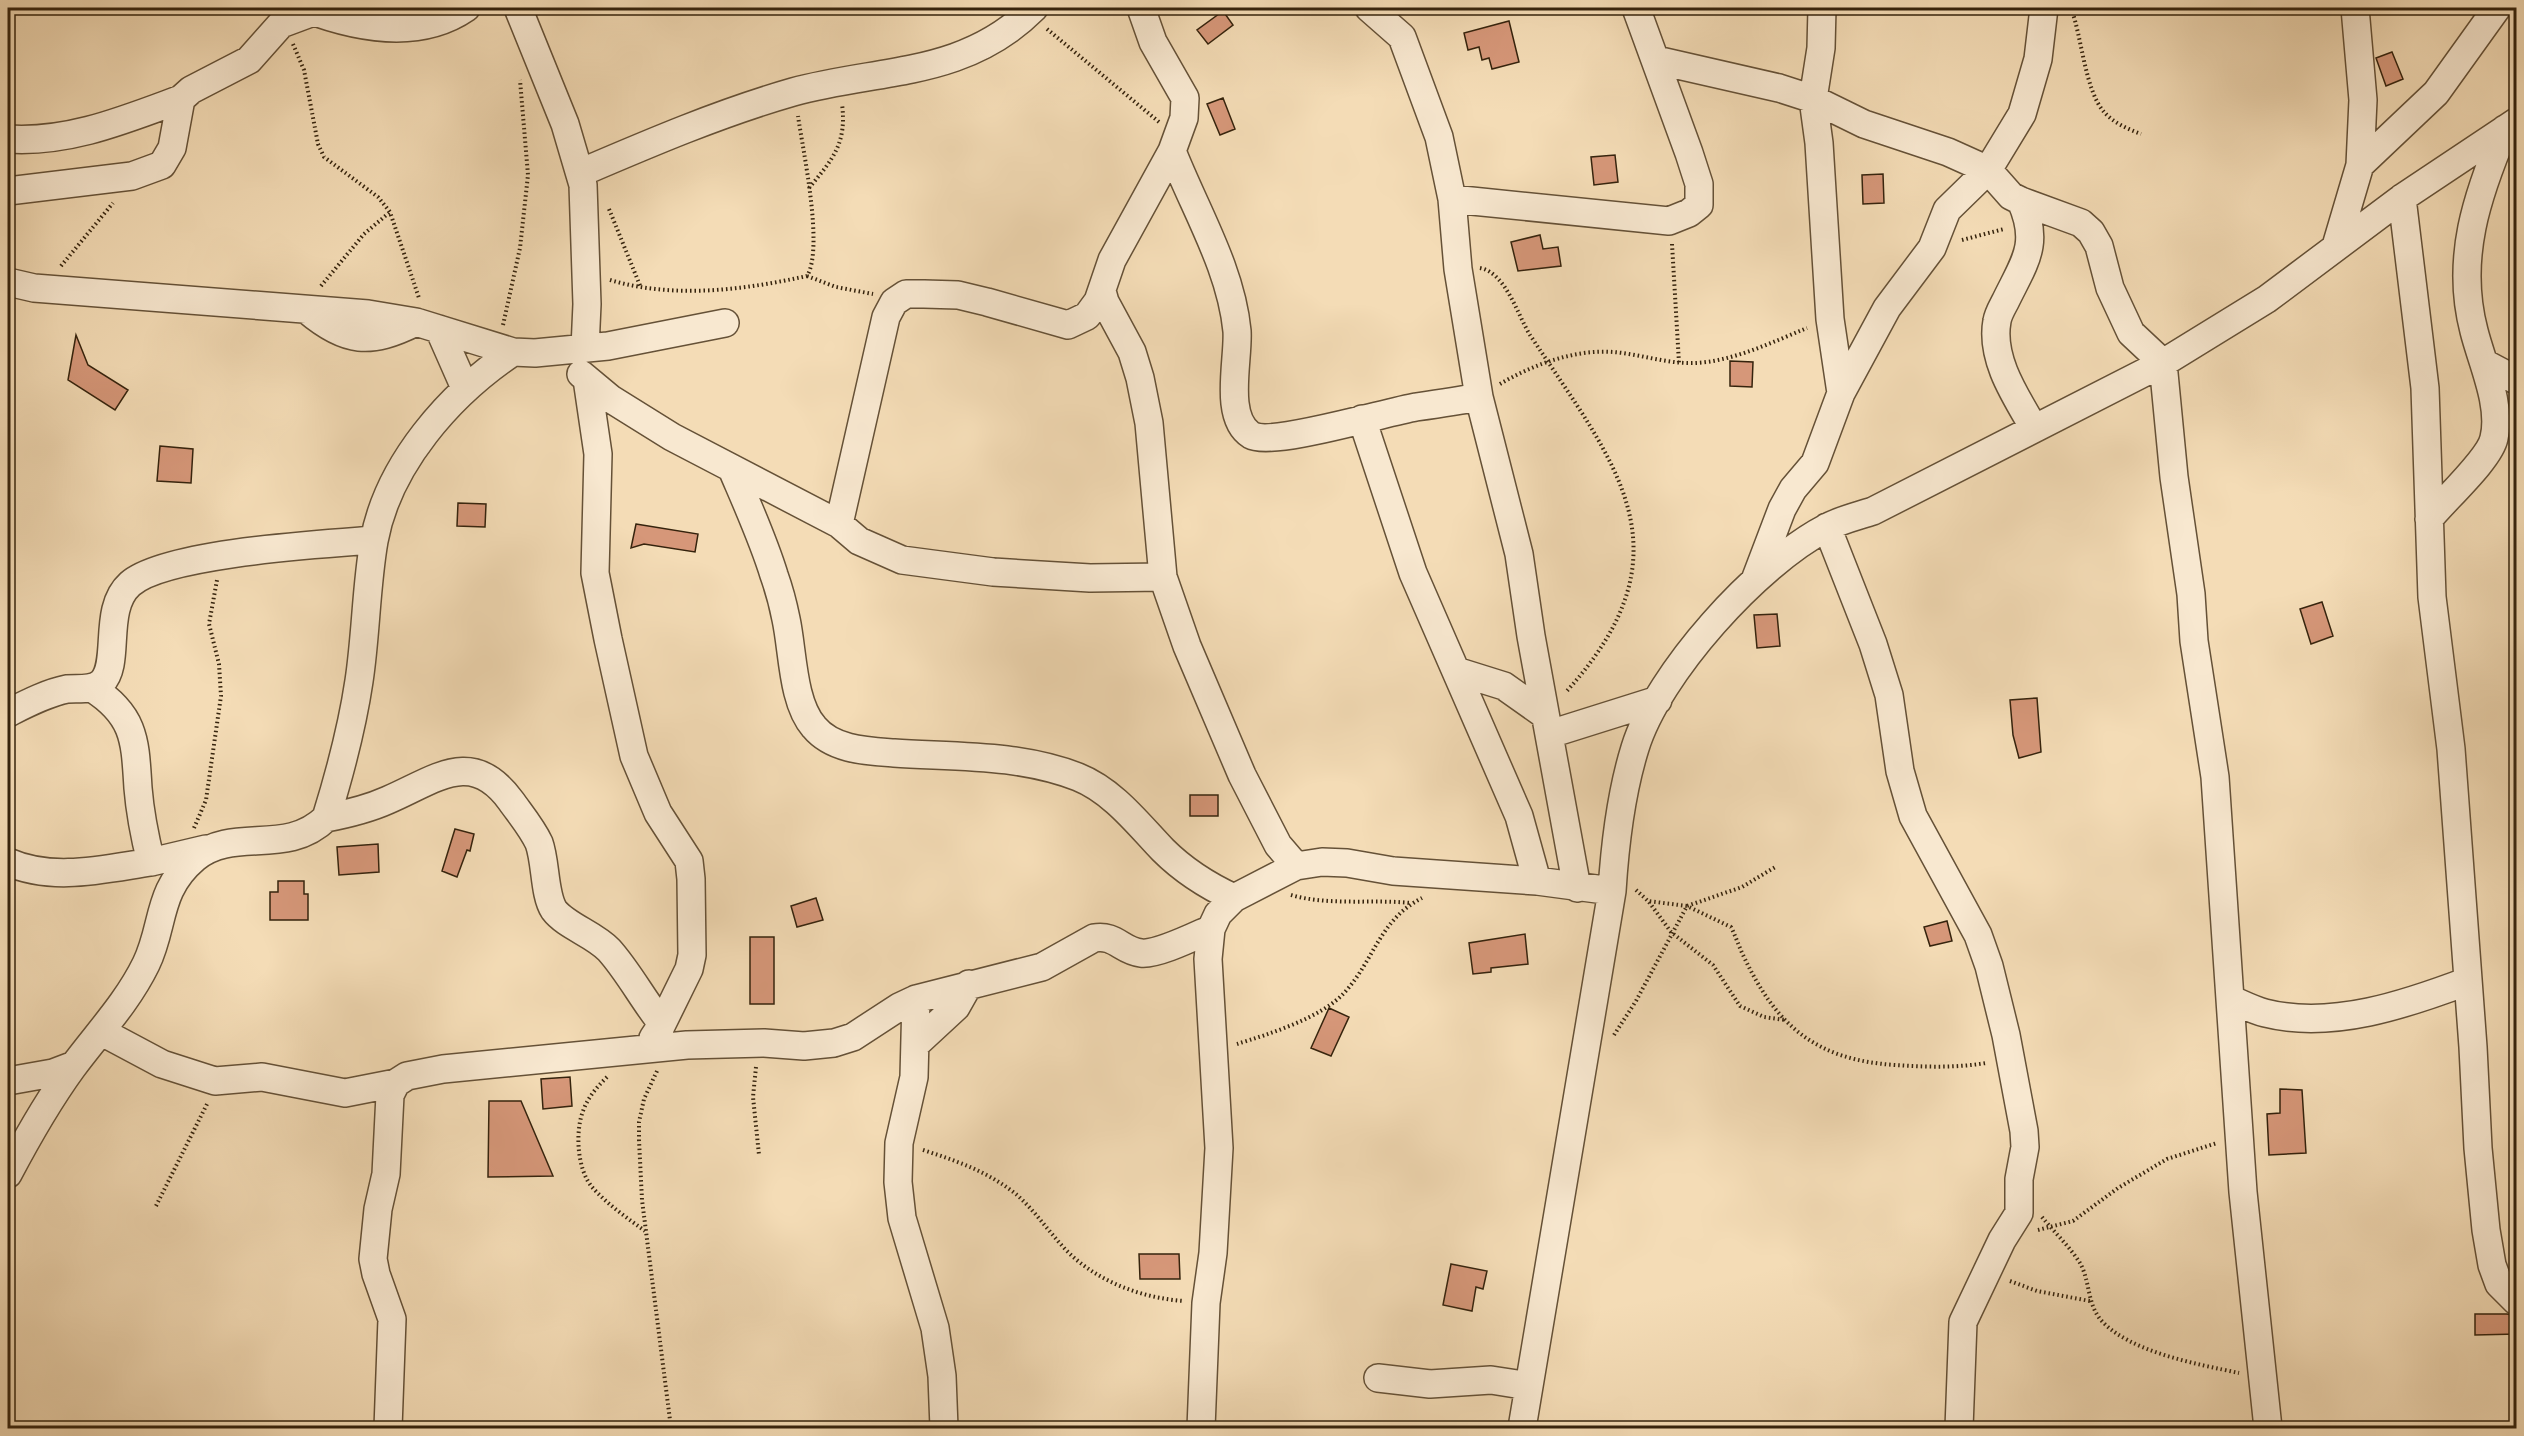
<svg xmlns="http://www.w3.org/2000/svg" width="2524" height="1436" viewBox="0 0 2524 1436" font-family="'Old Standard TT',serif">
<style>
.building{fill:#d69779;stroke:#35230d;stroke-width:1.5}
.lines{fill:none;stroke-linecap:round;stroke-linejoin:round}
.minor-casing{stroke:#655137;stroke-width:30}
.path{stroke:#35230d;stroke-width:4;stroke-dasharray:1.5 3;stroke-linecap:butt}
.minor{stroke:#f8e8d0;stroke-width:27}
</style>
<rect width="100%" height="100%" fill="#f4dcb6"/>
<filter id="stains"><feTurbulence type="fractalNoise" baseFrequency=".00333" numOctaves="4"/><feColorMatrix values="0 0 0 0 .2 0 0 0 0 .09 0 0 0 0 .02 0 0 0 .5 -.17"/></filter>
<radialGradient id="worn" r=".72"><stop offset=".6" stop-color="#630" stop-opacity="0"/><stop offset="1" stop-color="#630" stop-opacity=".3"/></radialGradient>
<path class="building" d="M1223 11 1233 25 1208 44 1197 30Z
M1509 21 1519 62 1492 69 1489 58 1482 60 1479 47 1468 50 1464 33Z
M2392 52 2403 79 2386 86 2376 58Z
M1223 98 1235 129 1220 135 1207 104Z
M1615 155 1618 182 1594 185 1591 157Z
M1883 174 1884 203 1863 204 1862 175Z
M1540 235 1543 249 1558 247 1561 266 1518 271 1511 242Z
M76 335 88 365 128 390 115 410 68 380Z
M1730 361 1753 362 1752 387 1730 386Z
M160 446 193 449 191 483 157 481Z
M458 503 486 504 485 527 457 526Z
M636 524 698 534 695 552 644 544 631 548Z
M2322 602 2333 636 2311 644 2300 609Z
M1777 614 1780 646 1757 648 1754 615Z
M2037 698 2041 752 2019 758 2013 735 2010 700Z
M1190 795H1218V816H1190Z
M455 829 474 834 470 851 467 850 457 877 442 871Z
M378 844 379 872 339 875 337 847Z
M278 881H304V894H308V920H270V892H278Z
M816 898 823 920 797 927 791 906Z
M1947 921 1952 941 1930 946 1924 927Z
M1525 934 1528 964 1491 968V972L1473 974 1469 943Z
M750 937H774V1004H750Z
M1329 1008 1349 1017 1331 1056 1311 1048Z
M570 1077 572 1106 543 1109 541 1079Z
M2280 1089 2302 1090 2306 1153 2269 1155 2267 1114 2280 1113Z
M489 1101H521L553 1176 488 1177Z
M1139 1254H1179L1180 1279H1140Z
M1451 1264 1487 1271 1483 1289 1476 1287 1472 1311 1443 1305Z
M2475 1314H2507L2517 1316V1334L2475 1335Z"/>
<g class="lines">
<g class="minor-casing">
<path id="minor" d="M304 8C356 28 418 41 466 8
M518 8 565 124 583 185 587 304 585 348
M1369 8 1402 37 1439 137 1452 199 1458 269 1479 397 1519 554 1531 636 1577 888
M1822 8 1821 48 1813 99 1819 143 1830 319 1841 393
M1656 60 1779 88 1813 99 1864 124 1948 152 1988 170 2011 196 2021 201 2081 223 2091 232 2099 246 2110 288 2131 333 2163 363 2174 477 2191 594 2194 641 2215 777 2243 1192 2268 1428
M8 139C69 143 124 120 181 99
M1172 151C1195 210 1231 268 1237 331 1239 359 1223 417 1251 435 1272 447 1386 412 1416 407 1437 404 1458 401 1479 397
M2360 165 2436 93 2497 8
M580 173C650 143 720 113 793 92 880 68 964 78 1034 8
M8 191 132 176 162 165 172 148 181 99 191 90 249 60 281 24 324 8
M2402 198 2425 388 2432 597 2451 749 2473 1047 2478 1148 2486 1230 2492 1265 2499 1284 2516 1301
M1452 199 1669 221 1689 213 1699 205V184L1689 153 1636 8
M2021 201C2040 244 2025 261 2006 300 2003 306 1998 314 1997 321 1990 359 2016 397 2034 428
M2336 246 2360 165 2363 100 2355 8
M8 282 34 288 368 314 416 322 513 352 535 353 608 346 725 323
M1102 291 1105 302 1132 352 1140 378 1149 423 1163 577 1187 646 1242 775 1278 845 1296 866
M307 310C346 343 370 345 416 322
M439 329 465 388
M2484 363 2516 380
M581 374 611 399 672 437 839 524 859 541 902 560 993 572 1090 578 1163 577
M587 379 598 454 595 573 608 639 634 756 658 813 689 861 691 879 692 955 689 969 661 1026
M1362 419 1413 573 1519 816 1537 881
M732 469C747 504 763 539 774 575 779 589 783 604 786 619 793 651 792 702 814 727 833 750 867 751 894 753 955 757 1019 754 1078 777 1113 791 1138 824 1163 850 1184 871 1208 886 1234 898
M2429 519C2444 500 2490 459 2494 438 2502 405 2482 363 2474 331 2455 259 2477 195 2505 129
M839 524 886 317 894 302 906 294H924L958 295 987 302 1068 325 1087 316 1098 301 1112 260 1172 151 1184 118 1185 98 1153 42 1141 8
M1827 527 1873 644 1889 695 1900 771 1913 816 1978 935 1989 966 2006 1035 2024 1131 2025 1147 2019 1179V1213L2002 1240 1963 1322 1959 1428
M1755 580 1782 509 1793 489 1815 463 1841 393 1887 308 1932 248 1947 210 1988 170 2022 114 2038 59 2044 8
M1456 671 1504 686 1545 715
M92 688C136 716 135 742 138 788 140 813 145 838 151 862L206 849
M8 713C26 704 47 693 67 689 78 688 93 691 102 682 121 663 102 609 130 584 165 553 323 544 374 540
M1550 734 1658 700
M326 818C347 814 368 809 388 800 435 780 472 747 511 801 521 815 532 828 539 843 546 862 544 895 554 910 566 926 594 934 609 950 627 970 641 996 657 1017L661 1026 653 1038
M8 862C53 882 104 869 151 862
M916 999 914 1077 899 1143 898 1182 902 1218 935 1328 942 1376 944 1428
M2230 999C2242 1004 2253 1010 2265 1013 2332 1030 2407 1004 2468 981
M102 1032 162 1064 215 1081 262 1077 345 1093 396 1083
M916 1044 956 1007 969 984
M8 1081 53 1073 74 1065
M8 1174C27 1138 48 1101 72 1068 97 1034 127 1003 146 964 165 925 156 891 195 858 234 826 286 857 326 818 340 773 352 728 359 681 366 635 366 587 374 541 388 464 450 394 513 352
M1378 1378 1430 1384 1491 1380 1529 1386
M388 1428 392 1319 376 1274 373 1259 378 1209 386 1174 390 1095 396 1083 407 1076 443 1069 687 1045 764 1043 804 1046 834 1043 853 1037 899 1007 916 999 1042 967 1094 938C1115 934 1122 951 1141 953 1157 955 1195 936 1211 929
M1201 1428 1206 1303 1213 1253 1219 1148 1208 959 1211 929 1218 914 1234 898 1296 866 1322 862 1347 863 1393 871 1537 881 1612 891
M1522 1428 1612 891C1615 843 1621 793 1635 748 1658 673 1757 564 1826 528 1840 520 1858 516 1873 511L2163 363 2267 299 2402 198 2516 122"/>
</g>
<path class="path" d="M2071 8C2082 37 2085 92 2105 113 2114 123 2128 129 2141 134
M1047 29 1159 122
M293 44 304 70 318 144 324 157 378 197 390 212 419 298
M809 188C833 159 847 143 842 104
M609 209 641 288
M1962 240 2004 229
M1672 244 1679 363
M61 266 113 203
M1480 268C1506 273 1517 314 1530 335 1616 465 1694 551 1566 692
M807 276 836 287 873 294
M610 280C674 299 743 290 807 276 824 248 803 151 798 116
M321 286 364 234 390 212
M503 325 520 248 528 175 520 80
M1500 384C1532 365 1575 349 1613 352 1640 354 1667 364 1694 363 1731 362 1773 342 1807 328
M194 828 206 800 221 696 219 664 209 624 217 580
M1636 890 1648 901 1687 906 1731 927C1736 937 1739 947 1744 957 1777 1027 1817 1060 1895 1065 1925 1067 1956 1068 1986 1063
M1291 895C1329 906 1372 899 1411 903
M1649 902 1671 932 1713 965 1740 1006 1764 1017 1785 1020
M1614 1035 1636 1001 1687 906 1742 887 1777 866
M1237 1044C1269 1034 1321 1018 1344 993 1374 961 1379 920 1422 898
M756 1067 753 1097 759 1155
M657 1071 644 1099 639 1122V1140L642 1200 671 1428
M607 1077C597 1087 588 1097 583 1111 575 1132 577 1169 592 1187 607 1204 627 1218 645 1231
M923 1150C957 1161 989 1172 1017 1195 1035 1211 1049 1232 1066 1250 1096 1281 1141 1298 1184 1301
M156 1206 207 1104
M2042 1217C2054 1232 2070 1247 2080 1263 2090 1281 2087 1302 2100 1319 2128 1352 2197 1364 2239 1373
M2038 1230 2073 1221 2118 1188 2167 1159 2217 1143
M2010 1281 2037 1291 2090 1301"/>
<use href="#minor" class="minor"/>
</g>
<rect width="2524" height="1436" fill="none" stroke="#f4dcb6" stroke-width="30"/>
<rect x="9" y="9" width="2506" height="1418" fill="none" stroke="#35230d" stroke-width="3"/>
<rect x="15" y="15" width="2494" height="1406" fill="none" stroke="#35230d" stroke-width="1.5"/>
<rect width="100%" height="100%" filter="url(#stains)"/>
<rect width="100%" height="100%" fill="url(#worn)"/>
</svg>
